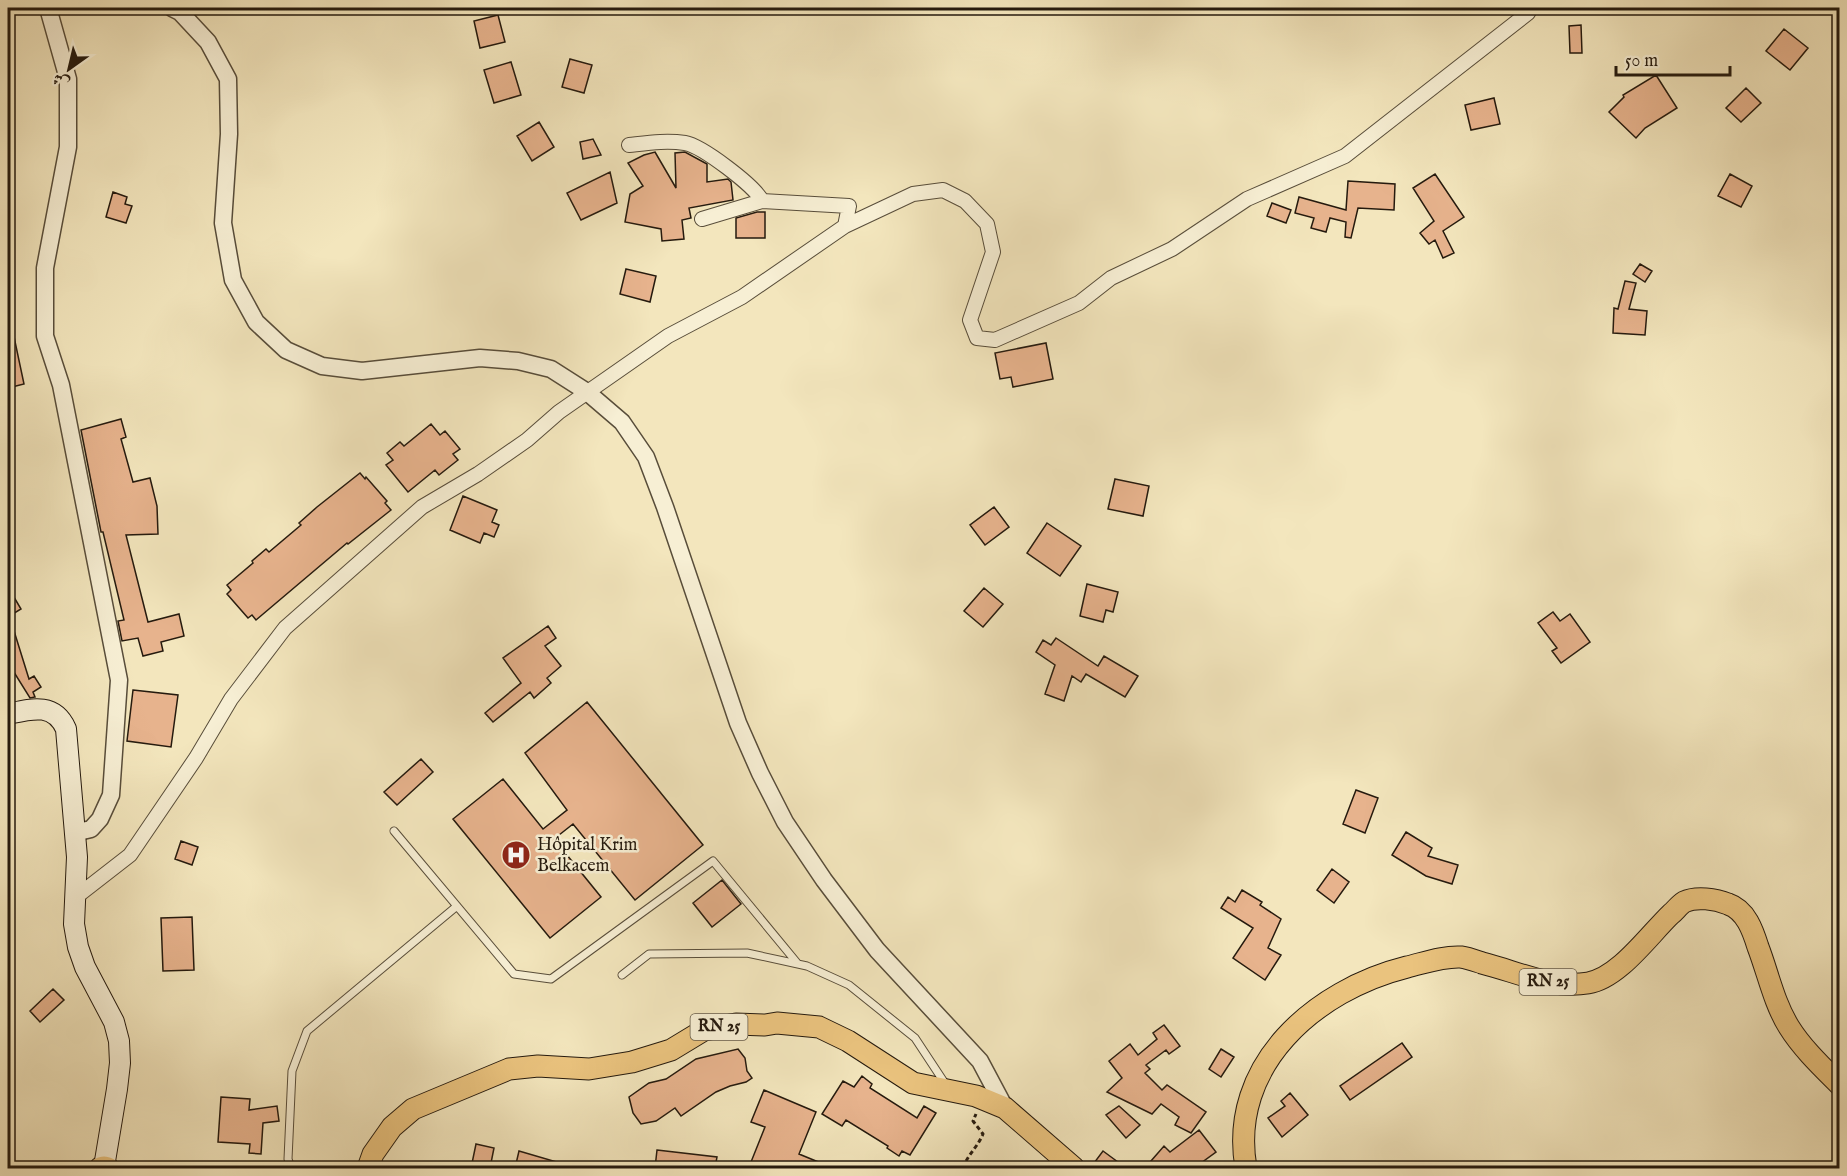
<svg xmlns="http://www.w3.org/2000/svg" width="1847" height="1176" viewBox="0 0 1847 1176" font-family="'IM FELL English',Amiri,serif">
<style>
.building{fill:#e7b38d;stroke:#251a0e;stroke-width:1.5}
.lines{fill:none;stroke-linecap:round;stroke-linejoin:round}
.service-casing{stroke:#584d3a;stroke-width:9}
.minor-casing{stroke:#584d3a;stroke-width:16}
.tertiary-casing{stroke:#584d3a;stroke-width:19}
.secondary-casing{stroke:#251a0e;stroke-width:22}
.primary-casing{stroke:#251a0e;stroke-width:23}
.path{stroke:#251a0e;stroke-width:3;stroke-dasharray:4.5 3;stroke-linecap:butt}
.service{stroke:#f7efd4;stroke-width:7}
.minor{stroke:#f7efd4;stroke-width:14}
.tertiary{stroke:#f7efd4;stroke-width:16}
.secondary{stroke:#f7efd4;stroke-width:20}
.primary{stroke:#eac37e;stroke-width:21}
.labels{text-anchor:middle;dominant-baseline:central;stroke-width:5;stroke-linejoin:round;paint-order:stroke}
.shield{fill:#f7efd4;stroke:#645a49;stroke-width:1.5}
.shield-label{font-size:16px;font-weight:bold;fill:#251a0e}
.poi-label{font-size:18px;fill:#251a0e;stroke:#f7efd4;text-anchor:start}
</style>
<rect width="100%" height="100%" fill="#f3e6bd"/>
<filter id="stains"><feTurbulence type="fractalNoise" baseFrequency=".00333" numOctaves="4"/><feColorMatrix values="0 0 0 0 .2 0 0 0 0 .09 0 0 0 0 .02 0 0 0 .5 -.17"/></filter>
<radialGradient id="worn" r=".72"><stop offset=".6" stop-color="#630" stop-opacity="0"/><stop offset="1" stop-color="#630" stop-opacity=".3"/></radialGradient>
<path class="building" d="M498 15 505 42 480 48 474 21Z
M1581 25 1582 53H1570L1569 26Z
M1784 29 1808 48 1790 70 1766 51Z
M570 59 592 65 584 93 562 87Z
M511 62 521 95 494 103 484 70Z
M1656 75 1677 108 1645 128 1636 138 1609 112 1624 97 1623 95Z
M1746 88 1761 103 1741 122 1726 108Z
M1494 98 1500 124 1471 130 1465 105Z
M539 122 554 147 532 161 517 136Z
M593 139 601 155 583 159 580 142Z
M655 152 676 188 675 153 685 152 707 164V182L728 179 731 182 733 200 689 208 691 218 682 220 684 239 662 241 661 229 625 222 630 194 643 186 628 163 644 155Z
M610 172 617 203 581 220 567 193Z
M1435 174 1464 217 1443 231 1454 253 1443 258 1435 240 1429 244 1420 233 1434 221 1413 188Z
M1730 174 1752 186 1741 207 1718 196Z
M1348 181 1395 184 1394 210 1358 208 1351 238 1345 237 1346 222 1330 218 1326 232 1311 228 1314 218 1295 213 1299 197 1346 210Z
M113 192 127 197 125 204 132 206 126 223 106 217Z
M1272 203 1291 210 1286 223 1267 216Z
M757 212H765V238H736V218Z
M1640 264 1652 271 1645 282 1633 274Z
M626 269 656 276 650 302 620 294Z
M1625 281 1636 283 1629 309 1647 311 1645 335 1613 333 1614 308 1618 309Z
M8 332H13L24 384 8 388Z
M1046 343 1053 379 1013 387 1011 377 1000 379 995 353Z
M121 419 126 437 121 439 133 482 150 478 157 506 158 534 126 535 148 622 179 614 184 636 161 642 163 651 143 656 138 638 122 641 118 621 124 620 103 532H101L81 430Z
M431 424 440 435 445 431 460 449 453 454 458 460 439 475 435 470 408 492 386 465 393 460 387 453 400 442 404 446Z
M360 473 365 479 366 477 387 501 385 503 391 510 348 544 347 543 256 620 252 615 248 618 227 594 231 590 227 585 253 563 252 561 266 549 269 552 301 525 299 523 317 507Z
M1115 479 1149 486 1143 516 1108 509Z
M463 496 497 510 492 522 499 525 494 537 484 533 480 543 450 530Z
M994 507 1009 527 985 545 970 525Z
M1047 523 1081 546 1060 576 1027 553Z
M1087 584 1118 592 1113 612 1106 610 1103 622 1080 616Z
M8 587 21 609 8 617Z
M984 588 1003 604 983 627 964 611Z
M1553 612 1560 621 1570 614 1590 642 1561 663 1552 651 1557 648 1538 623Z
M8 618H10L29 679 34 676 41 687 33 692 35 697 30 698 12 669 8 671Z
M548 626 556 638 545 646 561 666 547 678 551 683 534 698 530 692 493 722 485 713 521 683 503 658Z
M1056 638 1098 666 1104 656 1138 676 1125 697 1086 674 1081 682 1072 676 1064 701 1045 694 1055 665 1036 652 1043 640 1051 645Z
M133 690 178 695 171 747 127 741Z
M587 702 703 845 635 900 573 824 554 839 601 897 550 938 453 819 503 779 543 829 567 810 525 753Z
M421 759 433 772 397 805 384 792Z
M1356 790 1378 798 1365 833 1343 824Z
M1406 832 1432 848 1428 856 1458 865 1452 884 1426 876 1392 855Z
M181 841 198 847 192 865 175 859Z
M1332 869 1349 882 1334 903 1317 890Z
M722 880 741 904 712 927 693 903Z
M1242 890 1262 902 1260 905 1281 919 1268 948 1281 955 1265 980 1233 958 1253 928 1221 908 1228 897 1235 902Z
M192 917 194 970 163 971 161 918Z
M53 989 64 1000 40 1022 30 1011Z
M1164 1025 1180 1046 1169 1054 1166 1050 1146 1065 1150 1069 1145 1073 1162 1090 1167 1085 1206 1112 1191 1133 1175 1125 1179 1117 1161 1104 1152 1114 1107 1092 1122 1078 1109 1061 1130 1044 1138 1055 1157 1039 1153 1033Z
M1402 1043 1412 1057 1350 1100 1340 1086Z
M738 1049 745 1058 747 1071 752 1078 746 1082 730 1086 716 1092 681 1116 675 1108 656 1121 641 1124 633 1113 629 1097 649 1083 666 1079 696 1059Z
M1221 1049 1234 1057 1221 1077 1209 1069Z
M862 1076 872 1084 870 1088 917 1118 924 1106 936 1113 910 1155 902 1151 899 1156 887 1148 888 1146 846 1120 842 1126 822 1114 843 1081 854 1087Z
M764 1090 816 1112 799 1154 833 1168H767L751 1162 765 1127 751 1122Z
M1290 1093 1308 1115 1282 1137 1268 1118 1285 1106 1281 1101Z
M221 1097 250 1099 249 1110 277 1106 279 1121 263 1123 261 1154 249 1153 250 1144 218 1142Z
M1119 1106 1140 1125 1126 1138 1106 1115Z
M1199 1130 1216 1152 1194 1168H1160L1151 1161 1164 1146 1170 1152Z
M476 1144 494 1148 490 1168H471Z
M657 1150 717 1157 715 1168H655Z
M519 1151 567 1165V1168H515Z
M1103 1151 1126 1168H1101L1094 1163Z"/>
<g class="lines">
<g class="service-casing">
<path id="service" d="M394 831 514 974 551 979 713 861 798 964
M622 975 649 954 747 953 807 966 849 985 915 1038 946 1085
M291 1168 288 1159 292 1071 307 1031 457 906"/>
</g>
<g class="minor-casing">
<path id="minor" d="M629 145C647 143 666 140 685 143 702 146 755 186 762 201L849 206 845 226
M702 219 762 201
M76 897 130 855 196 758 231 699 285 628 422 507 478 474 527 440 559 412 668 336 742 297 845 226 913 194 943 190 965 201 987 224 993 252 970 320 977 338 995 340 1079 303 1111 278 1172 249 1247 199 1345 156 1528 13 1531 8"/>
</g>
<g class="tertiary-casing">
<path id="tertiary" d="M48 8 68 79V147L45 268V336L61 385 119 680 111 795 100 819 91 829 74 833
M172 8 180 12 208 42 228 79 229 134 223 223 233 280 256 322 286 350 322 366 362 371 480 358 518 361 551 369 587 392 622 422 646 457 665 507 738 723 760 773 785 822 824 880 877 950 980 1061 1005 1108"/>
</g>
<g class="secondary-casing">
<path id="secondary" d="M8 714C31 709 54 702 66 729L77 857 74 924 78 947 85 967 114 1022 119 1041 120 1063 117 1089 104 1167"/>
</g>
<g class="primary-casing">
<path id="primary" d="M100 1168 104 1167 108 1168
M368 1168 373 1154 392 1127 413 1109 509 1069 538 1066 589 1069 632 1062 671 1050 704 1030 736 1024 765 1025 777 1023 819 1027 848 1041 913 1083 976 1096 1005 1108 1074 1168
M1246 1168C1228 1065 1315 990 1407 967 1424 963 1443 956 1461 957 1468 958 1476 961 1482 963 1518 972 1551 989 1588 983 1619 978 1649 935 1671 914 1675 911 1679 905 1684 902 1696 896 1716 899 1728 904 1746 910 1753 931 1758 947 1768 973 1774 1003 1789 1027 1802 1048 1822 1067 1840 1085"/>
</g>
<path class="path" d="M963 1168C968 1154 977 1148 983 1134L973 1121 976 1114"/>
<use href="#service" class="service"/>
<use href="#minor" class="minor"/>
<use href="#tertiary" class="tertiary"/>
<use href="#secondary" class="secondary"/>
<use href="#primary" class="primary"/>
</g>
<defs>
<g id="hospital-disc" transform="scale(1.5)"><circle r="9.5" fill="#8f2418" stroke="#f7efd4"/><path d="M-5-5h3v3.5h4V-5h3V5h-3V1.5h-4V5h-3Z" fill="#fff"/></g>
</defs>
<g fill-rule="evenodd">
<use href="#hospital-disc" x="516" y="855"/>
</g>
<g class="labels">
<g class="shield">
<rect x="1519.5" y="969" width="57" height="26" rx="4.5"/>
<rect x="690.5" y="1014" width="57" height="26" rx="4.5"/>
</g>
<g class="shield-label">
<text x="1548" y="982">RN 25</text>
<text x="719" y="1027">RN 25</text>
</g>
<g class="poi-label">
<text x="537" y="845">Hôpital Krim<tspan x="537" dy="21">Belkacem</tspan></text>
</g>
</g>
<rect width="1847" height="1176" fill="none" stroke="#f3e6bd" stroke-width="30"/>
<rect x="9" y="9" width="1829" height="1158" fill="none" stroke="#251a0e" stroke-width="3"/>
<rect x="15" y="15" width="1817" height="1146" fill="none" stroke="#251a0e" stroke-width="1.5"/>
<g transform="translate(69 69) rotate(214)" stroke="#f7efd4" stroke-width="4.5" paint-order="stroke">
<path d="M0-4.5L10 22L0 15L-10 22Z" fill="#251a0e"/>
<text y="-9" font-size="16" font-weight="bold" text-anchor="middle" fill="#251a0e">ش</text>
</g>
<path d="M1616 66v9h114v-9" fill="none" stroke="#251a0e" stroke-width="3"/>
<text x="1625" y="66" font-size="18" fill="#251a0e" stroke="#f7efd4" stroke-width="4.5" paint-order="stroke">50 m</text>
<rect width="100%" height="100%" filter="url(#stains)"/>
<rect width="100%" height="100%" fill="url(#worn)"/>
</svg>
